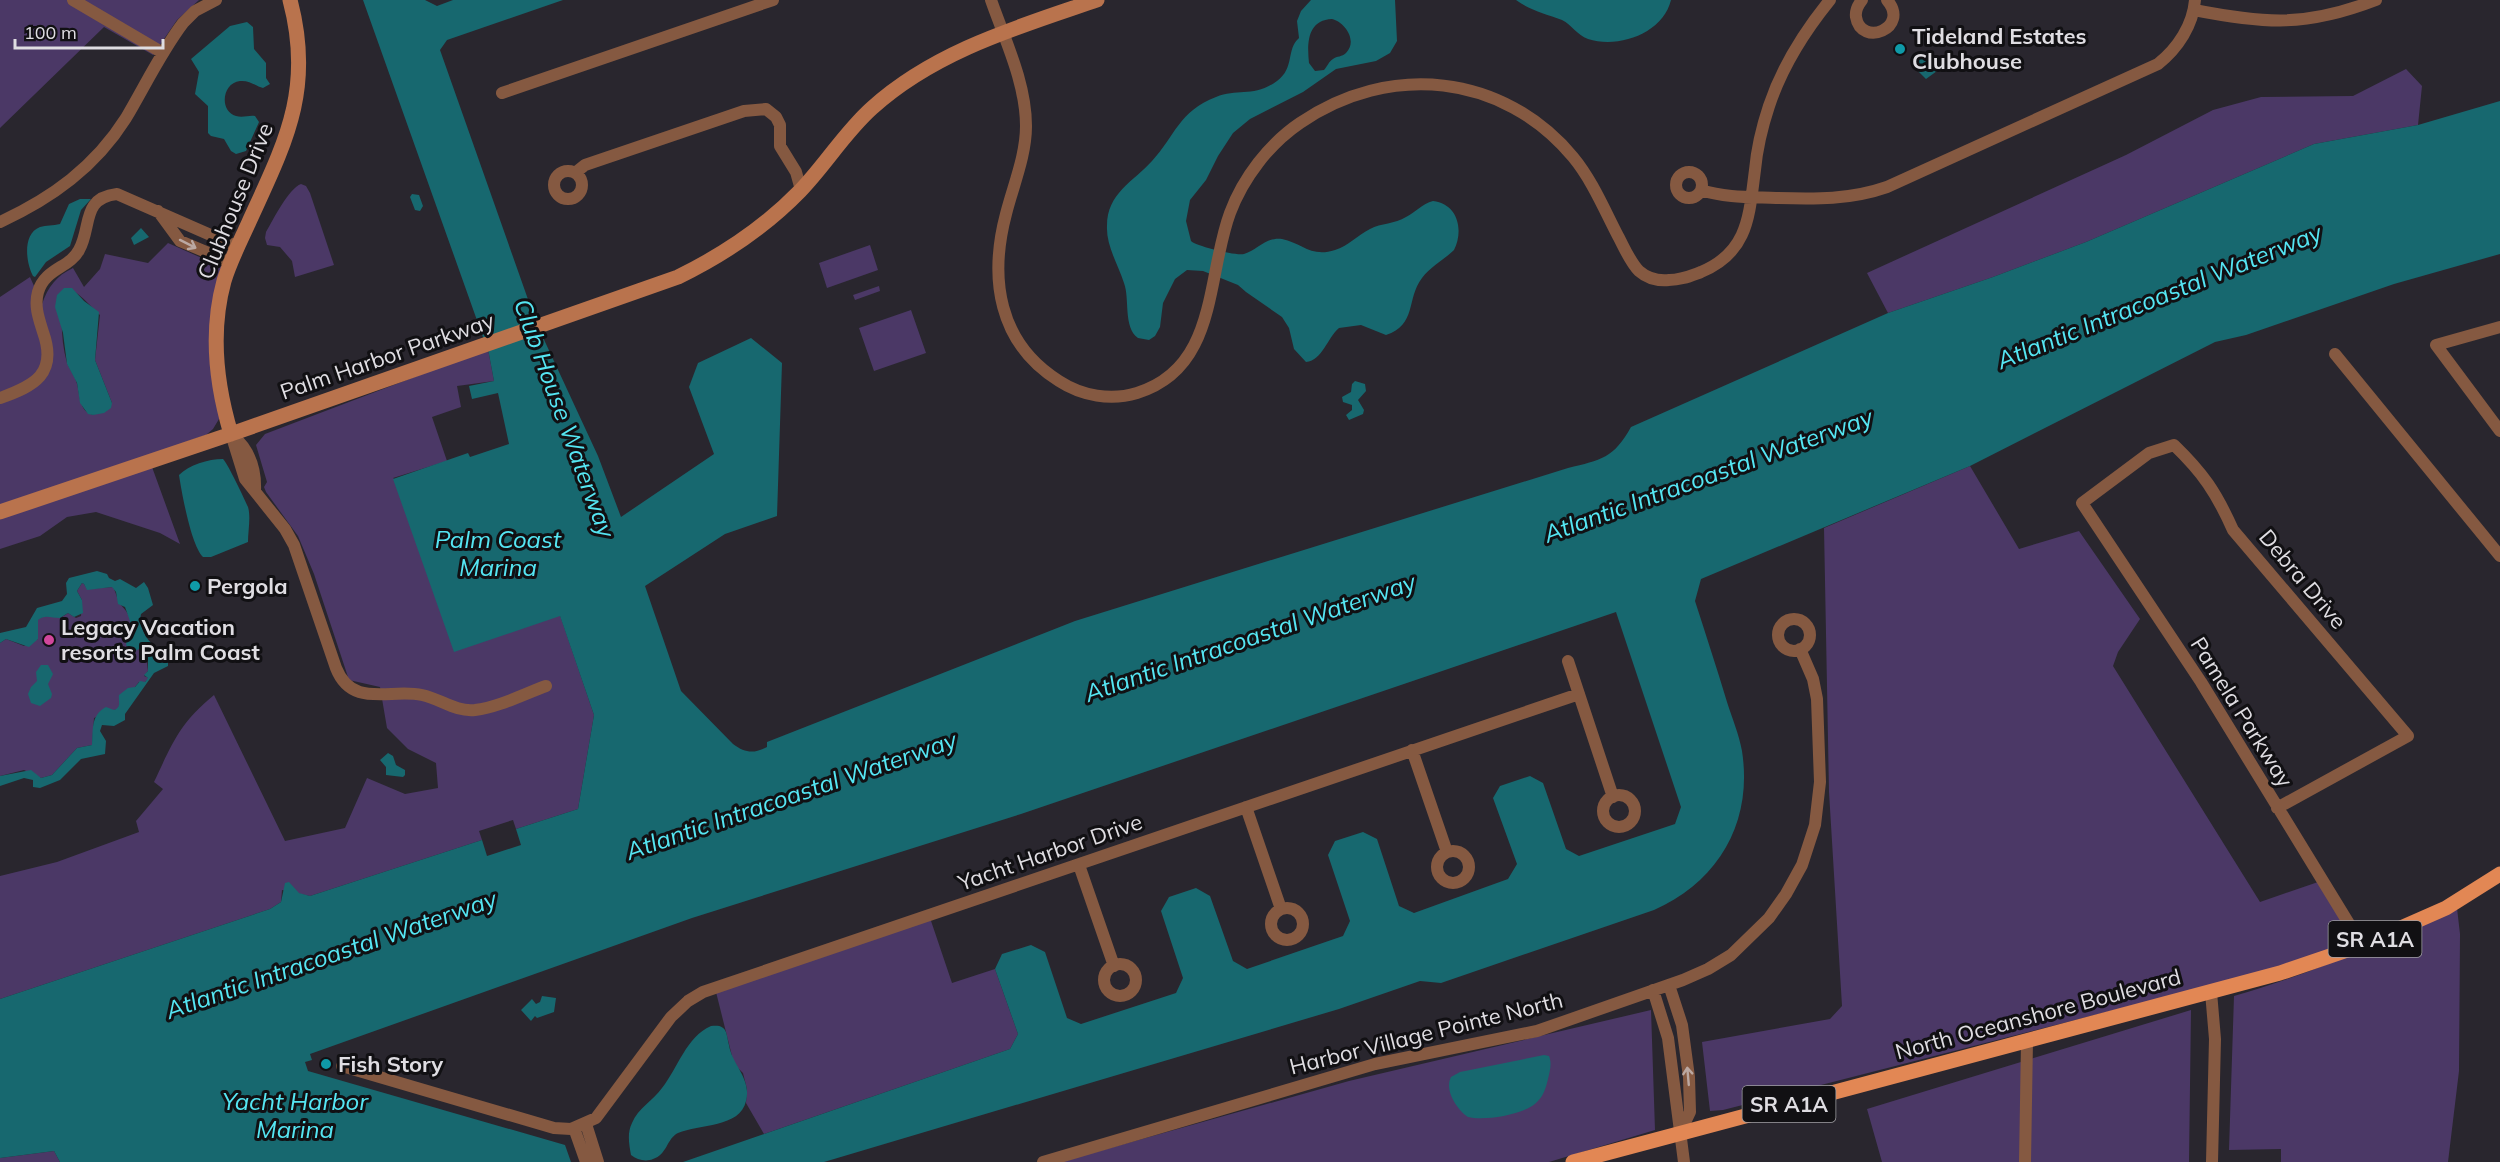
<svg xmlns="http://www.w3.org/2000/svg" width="2500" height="1162" viewBox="0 0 2500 1162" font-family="Mulish,sans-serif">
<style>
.green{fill:#4b3866;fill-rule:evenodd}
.water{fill:#17686f;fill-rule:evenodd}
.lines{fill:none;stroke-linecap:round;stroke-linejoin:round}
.street{stroke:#855941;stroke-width:12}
.secondary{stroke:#b9734d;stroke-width:15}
.primary{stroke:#e28754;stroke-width:15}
.oneway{stroke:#bba8a2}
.culture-dot{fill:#0f9aa8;stroke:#111013;stroke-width:2}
.hotel-dot{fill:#d1479c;stroke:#111013;stroke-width:2}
.labels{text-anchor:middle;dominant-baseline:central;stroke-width:6;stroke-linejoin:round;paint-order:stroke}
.shield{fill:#111013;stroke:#a1a0a4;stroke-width:1.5}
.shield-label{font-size:21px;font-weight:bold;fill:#dfdde2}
.poi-label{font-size:22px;font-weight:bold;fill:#dfdde2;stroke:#111013;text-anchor:start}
.street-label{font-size:22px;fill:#dfdde2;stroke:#111013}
.water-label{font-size:24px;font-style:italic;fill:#55e6f3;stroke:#111013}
</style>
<rect width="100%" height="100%" fill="#29262e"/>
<path class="green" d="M0 0H199L177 20 153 55 104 27 0 128Z
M2406 69 2422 86 2418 125 2314 144 2086 242 1993 277 1888 313 1867 273 2126 155 2213 110 2261 97 2353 96Z
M301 184 306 186 310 193 334 265 295 277 292 261 280 247 267 245 265 238 266 232C273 220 289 188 301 184Z
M168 243 222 267 219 419 213 429 206 435 0 507V297L30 277 42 304C48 287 56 276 73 268L84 287 100 269 105 254 148 263ZM64 288C75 287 91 307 100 315L95 360 112 403 93 415C79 411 80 396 77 384 75 376 70 370 67 363 60 338 61 313 64 288Z
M870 245 878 270 827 288 819 263Z
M879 286 880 291 855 300 853 295Z
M911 310 926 353 874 371 859 328Z
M488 349 494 381 457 386 461 407 432 417 447 461 393 478 560 615 594 715 578 809 516 829 513 820 479 831 482 840 310 896 282 890 281 902 270 909 0 999V876L57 862 139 832 136 821 163 789 154 782C173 742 179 724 214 695L285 841 345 828 367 778 405 794 438 788 436 763 408 749 387 728 380 687 349 680 314 574 298 536 266 492 264 487 267 482 256 445 265 434Z
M1970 466 2019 549 2079 531 2140 619 2118 652 2113 666 2260 902 2321 881 2353 928 2391 927 2279 968 1723 1110 1710 1111 1702 1042 1830 1019 1842 1006 1829 792 1824 528Z
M152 467 180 544 160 533 96 512 67 517 40 536 0 549V518Z
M82 583 84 584 87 589 113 587C116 592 117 600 121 605 132 617 133 623 127 640 156 652 144 646 148 671L144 676 149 678 145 682H139L117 709 94 718 92 745 77 748 52 775 41 778 24 770 0 776V643L6 639 24 646 38 639 37 620C45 614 53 616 62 617L68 613 76 618 81 616 82 600 77 591Z
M2457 908 2460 934 2459 1071 2448 1162H2281V1149L2229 1150 2234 996C2312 974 2384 941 2457 908Z
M928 912 952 983 995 969 1018 1034 1010 1049 764 1134 746 1103 747 1089 743 1073 734 1064 714 984Z
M1651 1010 1655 1130 1549 1162H1060L1349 1081Z
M2191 1010 2189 1162H1882L1867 1109Z
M54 1151 60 1162H0V1158Z"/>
<path class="water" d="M363 0H425L437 6 453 0H563L447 40 440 50 536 322 484 340Z
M1311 0H1395L1397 41 1390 53 1376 61 1336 69 1303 92 1250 119 1233 133 1218 156 1206 180 1190 200 1186 221 1191 241C1196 246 1235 256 1244 254 1258 250 1265 237 1282 239 1302 243 1311 258 1335 250 1348 246 1358 235 1370 229 1381 223 1395 224 1406 217 1416 212 1422 204 1433 201 1458 204 1464 230 1454 250 1444 260 1431 266 1422 278 1406 299 1417 325 1386 335L1361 325 1339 328C1327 338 1323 360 1306 362L1294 349 1289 328 1282 317 1246 292 1238 285 1203 271 1187 270 1175 279 1163 303 1160 327 1155 336 1149 340 1138 338C1123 327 1130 299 1124 283 1118 264 1106 246 1107 226 1107 193 1133 182 1152 161 1175 136 1179 111 1216 97 1238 88 1254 98 1277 81 1295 68 1286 49 1299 38L1297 21 1301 11ZM1332 19C1345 22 1358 41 1346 53 1342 57 1337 56 1333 59 1329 61 1327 67 1324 70L1315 71 1309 63C1307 44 1307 20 1332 19Z
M1516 0H1671C1663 33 1619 49 1588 39 1577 35 1572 25 1562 20 1546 14 1529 10 1516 0Z
M247 22 253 27 254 49 266 63V78L270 84 263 88C256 86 249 80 240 81 222 83 219 111 236 116 243 118 249 115 255 116L259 122 246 151 236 154 231 151 224 139 211 136 208 133V106L195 94 199 72 191 59 230 26Z
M1920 53H1924L1937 67V71L1926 79 1912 65V61Z
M2500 101V254L2394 284 2246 335 2215 342 1970 466 1701 579 1695 601C1706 635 1717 669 1727 702 1732 718 1739 734 1742 751 1753 822 1719 881 1654 910L1441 983 1420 981 1339 1009 824 1162H683L1010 1049 1018 1034 995 969 1002 954 1031 945 1045 952 1067 1018 1081 1024 1176 993 1183 978 1161 911 1169 897 1196 888 1210 896 1233 961 1247 969 1343 936 1350 921 1328 855 1335 841 1363 832 1377 839 1399 906 1414 913 1508 879 1517 864 1493 798 1500 786 1530 776 1543 783 1566 849 1579 856 1675 824 1681 807 1616 612 1021 814 692 918 310 1054 312 1060 305 1062 308 1071 565 1145 571 1162H60L54 1151 0 1158V999L270 909 281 902 285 883 289 882 299 893 310 896 482 840 487 856 521 845 516 829 578 809 594 715 560 616 454 652 393 479 468 453 470 457 509 444 498 393 472 399 469 386 494 381 488 349 540 331 598 456 621 517 714 454 689 387 698 363 751 338 782 363 777 516 725 534 645 586 681 691 733 744C745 753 754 754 767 747V742L1075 621 1568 468C1601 460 1614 458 1631 427L1888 313 1993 277 2086 242 2314 144 2418 125Z
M412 194 419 195 423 206 420 211 415 210 410 197Z
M80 199H91L81 210 70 246 46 262 35 277 33 276C26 263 22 234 40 227 46 225 53 226 60 224L69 204Z
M141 228 149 237 134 245 131 238Z
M64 288H72L84 301 99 312 95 360 112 403 111 408 104 413 93 415 88 414 80 403 77 383 67 364 63 333 55 307 57 295Z
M1355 381 1365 384 1366 391 1358 400 1364 410 1363 414 1349 420 1346 415 1352 410V405L1343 402 1342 397 1351 392 1352 384Z
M223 459C227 462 245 500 248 507 251 517 248 531 248 542L211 557H203C191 545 182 494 179 475 189 465 208 459 223 459Z
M97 571 107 574 109 578 115 581 120 579 136 588 144 582 148 588 153 605 141 614C138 628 148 642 159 650H165L168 652V666L154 673 125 714V720L114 726 102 725 100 731 106 741 105 754 81 759 60 780 40 788 33 787V780L24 778 0 786V776L31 770 41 778 52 775 77 748 92 745C93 729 91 715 106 707L114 710C122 707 118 701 119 695L128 688 135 687 140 681 145 682 148 678 144 675 148 671V653L144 646 132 653 128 650 126 644 131 624 125 607 118 604 116 592 112 587 87 590 84 584 82 583 77 591 82 600 83 613 74 617 68 613 60 618C51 618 45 614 38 620V639L29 647 6 639 0 643V633L26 627 37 608 62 601 67 594 66 583 69 578Z
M41 665H48L53 674 48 684 52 694 51 698 40 706 31 703 28 694 31 687 37 681 36 672Z
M388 753 393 756 396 765 405 770V775L403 777 386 775V767L380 760Z
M542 996 556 998 554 1012 537 1018 535 1016 531 1021 521 1010 532 999 536 1004 540 1002Z
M711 1026C727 1024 726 1032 729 1045 732 1065 752 1079 746 1101 740 1128 699 1124 678 1133 667 1138 667 1155 653 1159 646 1162 637 1160 631 1155 629 1144 627 1133 632 1123 638 1108 653 1101 662 1088 678 1068 686 1037 711 1026Z
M1544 1055 1549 1056C1552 1063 1550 1071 1548 1079 1546 1088 1543 1097 1536 1103 1523 1115 1484 1121 1468 1117 1457 1110 1444 1090 1451 1077L1460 1072Z"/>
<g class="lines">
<path class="street" d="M73 0 163 53
M991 0C1005 40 1026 83 1026 126 1026 156 1013 186 1006 214 989 278 998 343 1059 381 1082 396 1111 401 1137 393 1218 368 1206 278 1230 213 1243 178 1269 144 1300 123 1389 62 1503 73 1573 157 1592 180 1604 209 1618 236 1624 247 1630 262 1639 271 1648 279 1658 281 1669 280 1681 280 1690 276 1701 272 1749 252 1749 215 1755 170 1757 148 1762 127 1769 106 1782 67 1804 32 1830 0
M1862 0C1858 5 1855 10 1856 17 1861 48 1911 28 1887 0
M2194 10C2266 24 2306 27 2376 0
M502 93 773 0
M554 185a14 14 0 1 1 28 0a14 14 0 1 1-28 0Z
M1676 185a13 13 0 1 1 26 0a13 13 0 1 1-26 0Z
M575 173 585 165 744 111 766 109 776 117 780 125V146L796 172 801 190
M1701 190C1726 198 1750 197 1776 198 1815 199 1850 200 1887 187L2158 64C2178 48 2193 25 2195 0
M158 211 180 241 230 262
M0 222C52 198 95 167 126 118 145 86 161 52 183 23L195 11 216 0
M2500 327 2436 345 2500 431
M2335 354 2500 556
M0 398C34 386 58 374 43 332 39 319 34 306 38 292 45 268 70 268 79 250 92 227 81 198 117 194L238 247
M231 434 245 479 285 529 294 545 336 668C352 709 391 688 422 695 441 699 455 712 475 710 499 707 524 694 546 686
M232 435C249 449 256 468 255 491
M1778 635a16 16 0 1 1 32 0a16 16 0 1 1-32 0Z
M1568 661 1613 797
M1412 750 1447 852
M1603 811a16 16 0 1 1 32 0a16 16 0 1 1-32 0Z
M1246 807 1281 909
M2277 808 2408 736 2233 530C2216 492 2203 473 2174 445L2149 453 2082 503 2201 682 2362 945
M1437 867a16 16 0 1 1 32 0a16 16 0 1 1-32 0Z
M1079 865 1114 966
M1271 924a16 16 0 1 1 32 0a16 16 0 1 1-32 0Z
M1104 980a16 16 0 1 1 32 0a16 16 0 1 1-32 0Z
M1669 985 1682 1025 1689 1077 1690 1112 1680 1133
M1653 990 1668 1038 1684 1162
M2211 992 2215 1039 2212 1162
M342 1066 554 1128 571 1129 596 1118 671 1017 688 1001 703 992 1579 694
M586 1124 598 1162
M574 1128 586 1162
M1043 1162 1375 1064 1537 1031 1683 980 1708 969 1731 955 1769 918 1786 894 1802 865 1815 825 1820 782 1817 699 1813 679 1800 649
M2025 1162 2027 1041"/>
<path class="secondary" d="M231 434C216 384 210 332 224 281 230 261 240 242 249 222 285 143 314 90 290 0
M0 512 231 434 678 277C723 255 765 227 800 191 826 164 845 132 872 108 935 51 1018 27 1097 0"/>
<path class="primary" d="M1573 1162 2280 973 2362 945 2446 908 2500 874"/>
</g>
<defs><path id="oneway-shaft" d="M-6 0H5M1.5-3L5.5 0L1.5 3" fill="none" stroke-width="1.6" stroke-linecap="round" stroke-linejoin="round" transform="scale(1.5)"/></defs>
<g class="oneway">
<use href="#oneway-shaft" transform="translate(188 244) rotate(27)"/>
<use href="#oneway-shaft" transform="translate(1688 1076) rotate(-95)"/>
</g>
<g class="culture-dot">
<circle cx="1900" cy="49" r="6"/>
<circle cx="195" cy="586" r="6"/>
<circle cx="326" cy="1064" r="6"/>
</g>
<circle class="hotel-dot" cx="49" cy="640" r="6"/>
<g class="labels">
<g class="shield">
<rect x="2328.5" y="921" width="93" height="36" rx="4.5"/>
<rect x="1742.5" y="1086" width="93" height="36" rx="4.5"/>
</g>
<g class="shield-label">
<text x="2375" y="939">SR A1A</text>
<text x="1789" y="1104">SR A1A</text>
</g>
<g class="poi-label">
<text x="1912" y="36">Tideland Estates<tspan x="1912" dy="25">Clubhouse</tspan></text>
<text x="207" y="586">Pergola</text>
<text x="61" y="627">Legacy Vacation<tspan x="61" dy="25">resorts Palm Coast</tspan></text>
<text x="338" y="1064">Fish Story</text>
</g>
<g class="street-label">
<text transform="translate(235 201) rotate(-68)">Clubhouse Drive</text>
<text transform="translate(387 356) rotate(-19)">Palm Harbor Parkway</text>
<text transform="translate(2303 579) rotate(50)">Debra Drive</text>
<text transform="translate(2242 712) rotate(58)">Pamela Parkway</text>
<text transform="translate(1050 852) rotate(-19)">Yacht Harbor Drive</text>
<text transform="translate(2038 1014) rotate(-15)">North Oceanshore Boulevard</text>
<text transform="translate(1426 1033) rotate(-14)">Harbor Village Pointe North</text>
</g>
<g class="water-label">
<text transform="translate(2159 296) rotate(-22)">Atlantic Intracoastal Waterway</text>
<text transform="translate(565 418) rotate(70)">Club House Waterway</text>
<text transform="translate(1708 475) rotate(-20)">Atlantic Intracoastal Waterway</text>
<text x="498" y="539">Palm Coast<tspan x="498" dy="28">Marina</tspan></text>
<text transform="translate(1250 637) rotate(-19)">Atlantic Intracoastal Waterway</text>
<text transform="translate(791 795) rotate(-19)">Atlantic Intracoastal Waterway</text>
<text transform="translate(331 954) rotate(-19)">Atlantic Intracoastal Waterway</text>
<text x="295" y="1101">Yacht Harbor<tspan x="295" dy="28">Marina</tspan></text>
</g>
</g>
<path d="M15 39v9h148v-9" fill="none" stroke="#dfdde2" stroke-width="3"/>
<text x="24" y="39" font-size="18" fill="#dfdde2" stroke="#111013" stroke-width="4.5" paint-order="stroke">100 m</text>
</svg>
